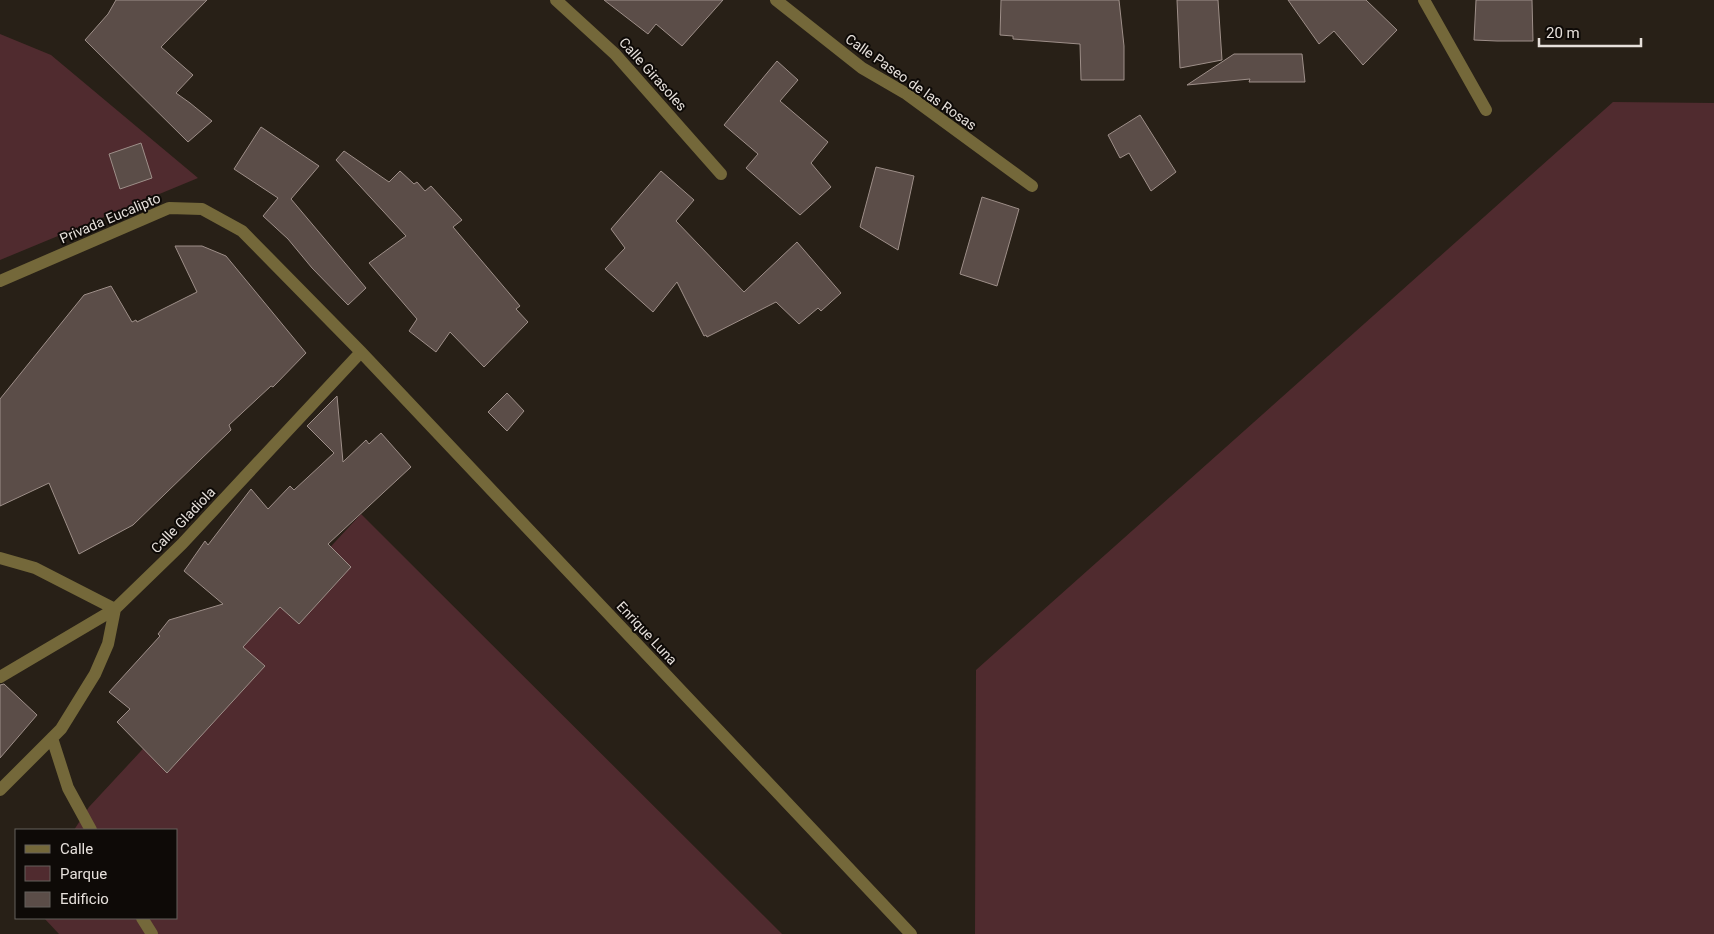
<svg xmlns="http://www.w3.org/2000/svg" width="1714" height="934" viewBox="0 0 1714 934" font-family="Roboto,sans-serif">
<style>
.green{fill:#502b2f}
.building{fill:#5b4d48;stroke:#9e8f89}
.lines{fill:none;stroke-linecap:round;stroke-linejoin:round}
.minor{stroke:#74683a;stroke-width:12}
.labels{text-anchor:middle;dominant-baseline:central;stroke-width:4;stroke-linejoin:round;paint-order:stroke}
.street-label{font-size:14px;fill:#e6e0db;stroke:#0e0a07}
</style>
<rect width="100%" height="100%" fill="#282017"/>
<path class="green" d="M0 34 51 55 198 178 0 260Z
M1613 102 1714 103V934H975L976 670Z
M361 514 782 934H59L44 918H176V830H74L89 807Z"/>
<path class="building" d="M116 0H207L161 47 193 75 176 93 190 103 212 121 188 142 85 40 108 14Z
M604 0H723L682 46 656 24 648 34Z
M1001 0H1119L1124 46V80H1081L1080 44 1013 39V36L1000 35Z
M1177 0H1218L1222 60 1180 68Z
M1288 0H1366L1397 30 1363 65 1334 31 1319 44Z
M1476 0H1532L1533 41H1497L1474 40Z
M1234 54H1302L1305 82H1249L1250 79 1187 85Z
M777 61 798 80 780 101 828 142 811 163 831 187 800 215 746 168 758 154 724 125Z
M1140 115 1176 172 1151 191 1129 153 1120 158 1108 135Z
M261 127 319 166 291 199 366 288 348 305 312 268 288 239 263 216 278 198 234 169Z
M141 143 152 178 120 189 109 154Z
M344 151 389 182 400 171 414 184 417 182 425 191 431 186 462 220 453 227 520 306 516 309 528 322 484 367 450 332 436 352 409 331 417 319 369 263 406 236 336 160Z
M876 167 914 176 898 250 860 227Z
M661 171 694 200 676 221 744 292 797 242 841 293 821 311 818 308 799 324 776 302 707 337 706 335 704 336 677 282 653 312 605 269 625 248 611 229Z
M982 197 1019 209 997 286 960 274Z
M175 246H202L226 256 306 353 273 387 271 386 229 425 231 430 133 525 79 554 49 483 0 506V399L84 295 111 286 132 322 136 320 137 322 197 292Z
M507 393 524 411 507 431 488 412Z
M337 396 343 462 366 440 369 444 381 433 411 467 328 544 351 567 299 624 280 607 243 647 265 666 167 773 117 722 130 709 109 692 160 636 158 634 169 620 223 604 184 571 205 541 208 545 251 489 268 509 290 486 294 490 334 453 307 426Z
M4 684 37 715 0 758V685Z"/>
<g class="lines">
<path class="minor" d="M556 0 615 54 721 174
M776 0 862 68 905 93 1032 186
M1424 0 1486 110
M0 281 169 208 202 209 242 231 361 352 911 934
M0 558 35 568 115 609 108 644 95 674 61 729 0 790
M0 677 115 609 182 544 361 352
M52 738 68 788 91 830
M142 918 152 934"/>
</g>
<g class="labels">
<g class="street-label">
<text transform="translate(653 74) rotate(48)">Calle Girasoles</text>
<text transform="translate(911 82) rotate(35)">Calle Paseo de las Rosas</text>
<text transform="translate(110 218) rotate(-23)">Privada Eucalipto</text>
<text transform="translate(183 520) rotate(-46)">Calle Gladiola</text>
<text transform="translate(647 633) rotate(47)">Enrique Luna</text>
</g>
</g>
<rect x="15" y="829" width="162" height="90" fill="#0e0a07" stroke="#64605c"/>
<rect x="25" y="845" width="25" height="8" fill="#74683a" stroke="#64605c"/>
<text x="60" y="854" font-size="15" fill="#e6e0db">Calle</text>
<rect x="25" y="866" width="25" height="15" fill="#502b2f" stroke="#64605c"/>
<text x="60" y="879" font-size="15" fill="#e6e0db">Parque</text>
<rect x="25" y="892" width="25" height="15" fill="#5b4d48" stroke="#64605c"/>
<text x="60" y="904" font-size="15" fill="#e6e0db">Edificio</text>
<path d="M1539 38v8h102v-8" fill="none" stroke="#e6e0db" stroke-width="2.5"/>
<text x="1546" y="38" font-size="15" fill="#e6e0db" stroke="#0e0a07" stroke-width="4" paint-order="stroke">20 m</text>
</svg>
